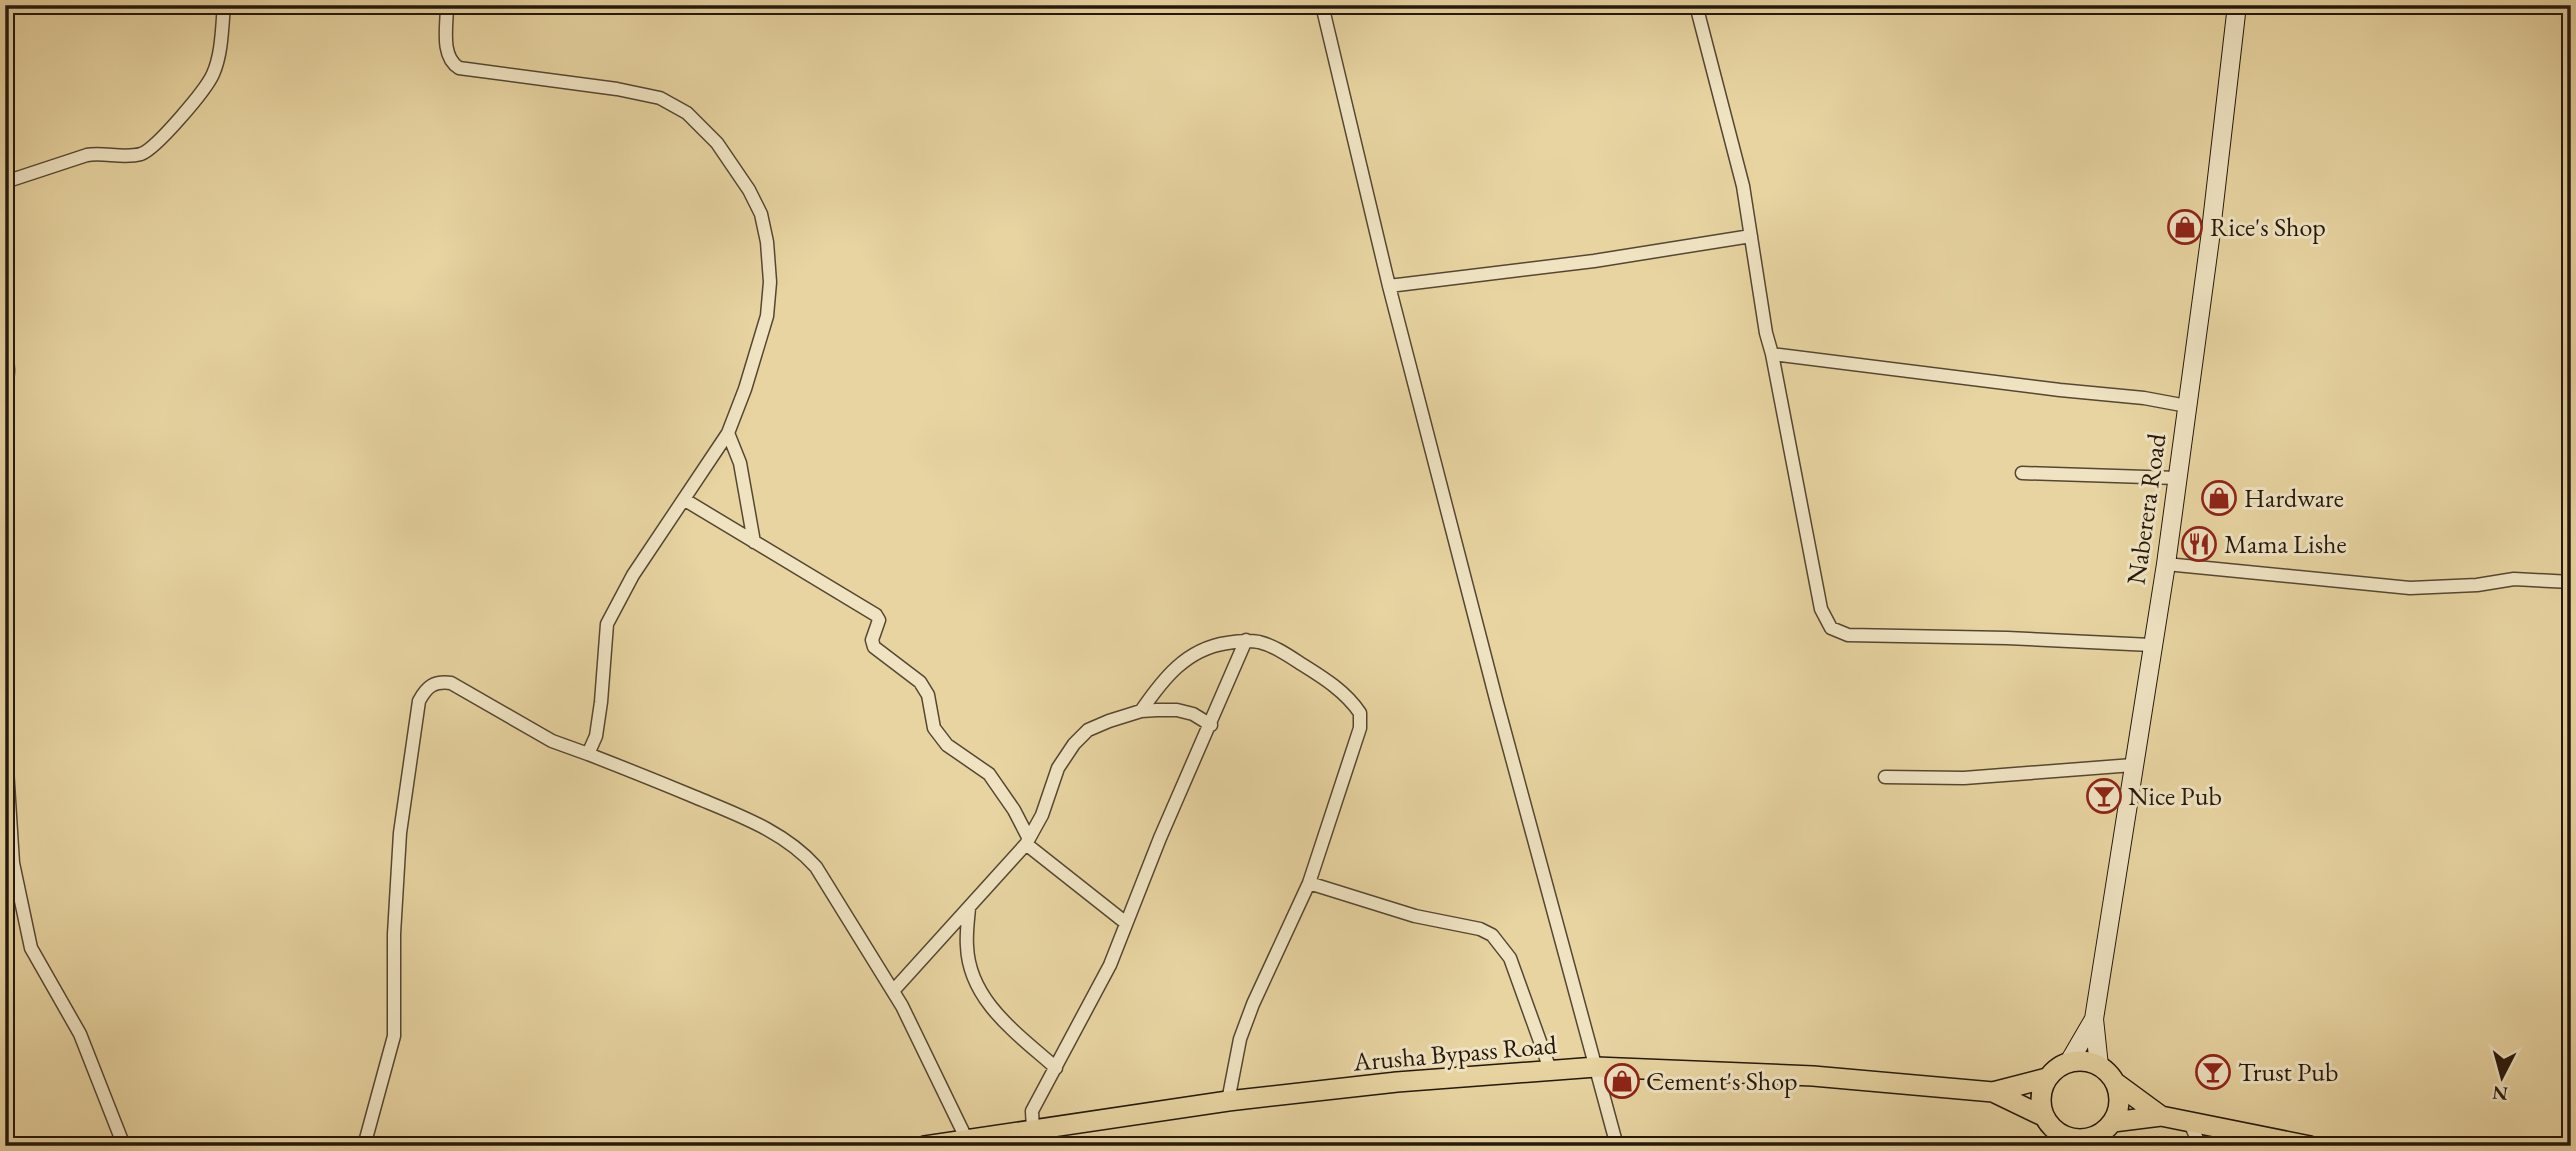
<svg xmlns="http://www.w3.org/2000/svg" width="2576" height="1151" viewBox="0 0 2576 1151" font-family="'EB Garamond',serif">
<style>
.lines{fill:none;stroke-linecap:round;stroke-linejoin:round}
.street-casing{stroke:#554731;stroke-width:15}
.secondary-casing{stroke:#24180c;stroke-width:20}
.primary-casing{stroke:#24180c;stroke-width:22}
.street{stroke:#efe3c2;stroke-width:12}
.secondary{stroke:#efe3c2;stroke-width:18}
.primary{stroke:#e7d4a1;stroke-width:19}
.labels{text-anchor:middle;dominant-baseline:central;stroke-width:6;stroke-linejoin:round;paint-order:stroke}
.poi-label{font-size:26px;fill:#24180c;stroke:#efe3c2;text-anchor:start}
.street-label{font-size:26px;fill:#24180c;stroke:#efe3c2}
</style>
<rect width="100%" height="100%" fill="#e7d4a1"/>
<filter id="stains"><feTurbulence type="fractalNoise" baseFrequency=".00286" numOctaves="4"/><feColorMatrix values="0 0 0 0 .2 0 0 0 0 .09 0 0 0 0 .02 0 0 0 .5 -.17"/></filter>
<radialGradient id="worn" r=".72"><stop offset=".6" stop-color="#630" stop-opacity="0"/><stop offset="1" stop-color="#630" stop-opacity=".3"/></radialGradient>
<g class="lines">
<g class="street-casing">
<path id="street" d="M1322 5 1389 286 1497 703 1617 1146
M1696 5 1743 186 1766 333 1772 354 1821 609 1831 628 1848 635 2007 638 2151 645
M5 182 87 155C104 152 124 159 141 154 156 149 206 90 213 74 222 54 222 27 224 5
M1389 286 1594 261 1751 236
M5 333 8 370 5 413
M1772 354 2060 390 2144 398 2187 406
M728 433 740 463 754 542
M2022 473 2177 478
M685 500 876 615 879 620 872 640 874 647 920 682 928 695 934 728 947 745 989 774 1014 810 1029 839
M2166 564 2410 588 2477 585 2514 579 2571 582
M1141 711C1163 679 1186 649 1227 643 1238 641 1249 640 1259 642 1275 646 1289 656 1303 665 1324 678 1346 692 1360 713V728L1309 883 1253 1004 1240 1039 1228 1101
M5 737 13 863 31 948 80 1034 124 1146
M588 754C624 768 659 782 695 797 738 815 784 831 816 867L902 1006 967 1140
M1885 777 1964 778 2133 765
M1026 844 1126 923
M1309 883 1415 916 1480 929 1492 935 1510 958 1551 1072
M969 908C968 920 966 934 967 946 969 1001 1018 1034 1056 1068
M893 991 1026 844 1042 815 1058 768 1074 744 1088 730 1109 721 1141 711 1157 710H1177L1193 714 1211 725
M2190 1123 2200 1146
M1033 1130 1032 1111 1110 965 1160 838 1246 640
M364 1146 394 1036V934L400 833 419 701C427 686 434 681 451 683L552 741 588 754 596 736 601 702 607 624 633 575 728 433 745 389 767 316 770 282 767 242 761 214 749 190 717 143 687 113 660 98 617 89 459 68C440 56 447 26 447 5"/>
</g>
<g class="secondary-casing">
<path id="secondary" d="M2069 1062 2094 1019
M2099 1066 2094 1019 2166 564 2210 239 2237 5
M2059 1134 2061 1146
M2090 1146 2094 1137"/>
</g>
<g class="primary-casing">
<path id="primary" d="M2041 1100a39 39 0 1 1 78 0a39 39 0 1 1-78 0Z
M2116 1083 2161 1116
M1993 1092 2043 1116
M2113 1122 2161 1116 2310 1146
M925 1146 1228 1101 1397 1082 1596 1067 1813 1076 1993 1092 2047 1078"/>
</g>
<use href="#street" class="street"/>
<use href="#secondary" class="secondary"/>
<use href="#primary" class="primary"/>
</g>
<defs>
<g id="shop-ring" transform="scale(1.75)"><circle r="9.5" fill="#efe3c2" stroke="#8f2418" stroke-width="1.5"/><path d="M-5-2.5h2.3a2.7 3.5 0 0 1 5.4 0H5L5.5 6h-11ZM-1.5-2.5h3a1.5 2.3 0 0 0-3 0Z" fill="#8f2418"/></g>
<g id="restaurant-ring" transform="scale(1.75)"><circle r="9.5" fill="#efe3c2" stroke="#8f2418" stroke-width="1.5"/><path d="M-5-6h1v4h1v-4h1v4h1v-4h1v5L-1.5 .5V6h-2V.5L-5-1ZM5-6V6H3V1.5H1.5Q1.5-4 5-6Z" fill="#8f2418"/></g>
<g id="bar-ring" transform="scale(1.75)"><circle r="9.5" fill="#efe3c2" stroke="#8f2418" stroke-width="1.5"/><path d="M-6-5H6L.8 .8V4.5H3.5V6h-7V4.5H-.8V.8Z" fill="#8f2418"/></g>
</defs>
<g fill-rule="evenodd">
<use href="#shop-ring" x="2185" y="227"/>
<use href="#shop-ring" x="2219" y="498"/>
<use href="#restaurant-ring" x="2199" y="544"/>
<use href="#bar-ring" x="2104" y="796"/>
<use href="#bar-ring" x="2213" y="1072"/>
<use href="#shop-ring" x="1622" y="1081"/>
</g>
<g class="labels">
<g class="poi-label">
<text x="2210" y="227">Rice's Shop</text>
<text x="2244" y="498">Hardware</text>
<text x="2224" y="544">Mama Lishe</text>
<text x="2128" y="796">Nice Pub</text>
<text x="2238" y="1072">Trust Pub</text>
<text x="1646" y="1081">Cement's Shop</text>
</g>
<g class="street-label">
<text transform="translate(2146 509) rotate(-82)">Naberera Road</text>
<text transform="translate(1455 1053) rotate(-5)">Arusha Bypass Road</text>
</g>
</g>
<rect width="2576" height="1151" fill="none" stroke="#e7d4a1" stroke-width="28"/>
<rect x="7" y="7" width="2562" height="1137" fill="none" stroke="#24180c" stroke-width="3.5"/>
<rect x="14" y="14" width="2548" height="1123" fill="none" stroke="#24180c" stroke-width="2"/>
<g transform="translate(2502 1077) rotate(186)" stroke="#efe3c2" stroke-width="5" paint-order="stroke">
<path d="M0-5L12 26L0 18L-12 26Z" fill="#24180c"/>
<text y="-10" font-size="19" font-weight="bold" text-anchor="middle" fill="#24180c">N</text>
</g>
<rect width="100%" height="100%" filter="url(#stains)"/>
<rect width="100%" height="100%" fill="url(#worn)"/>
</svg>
